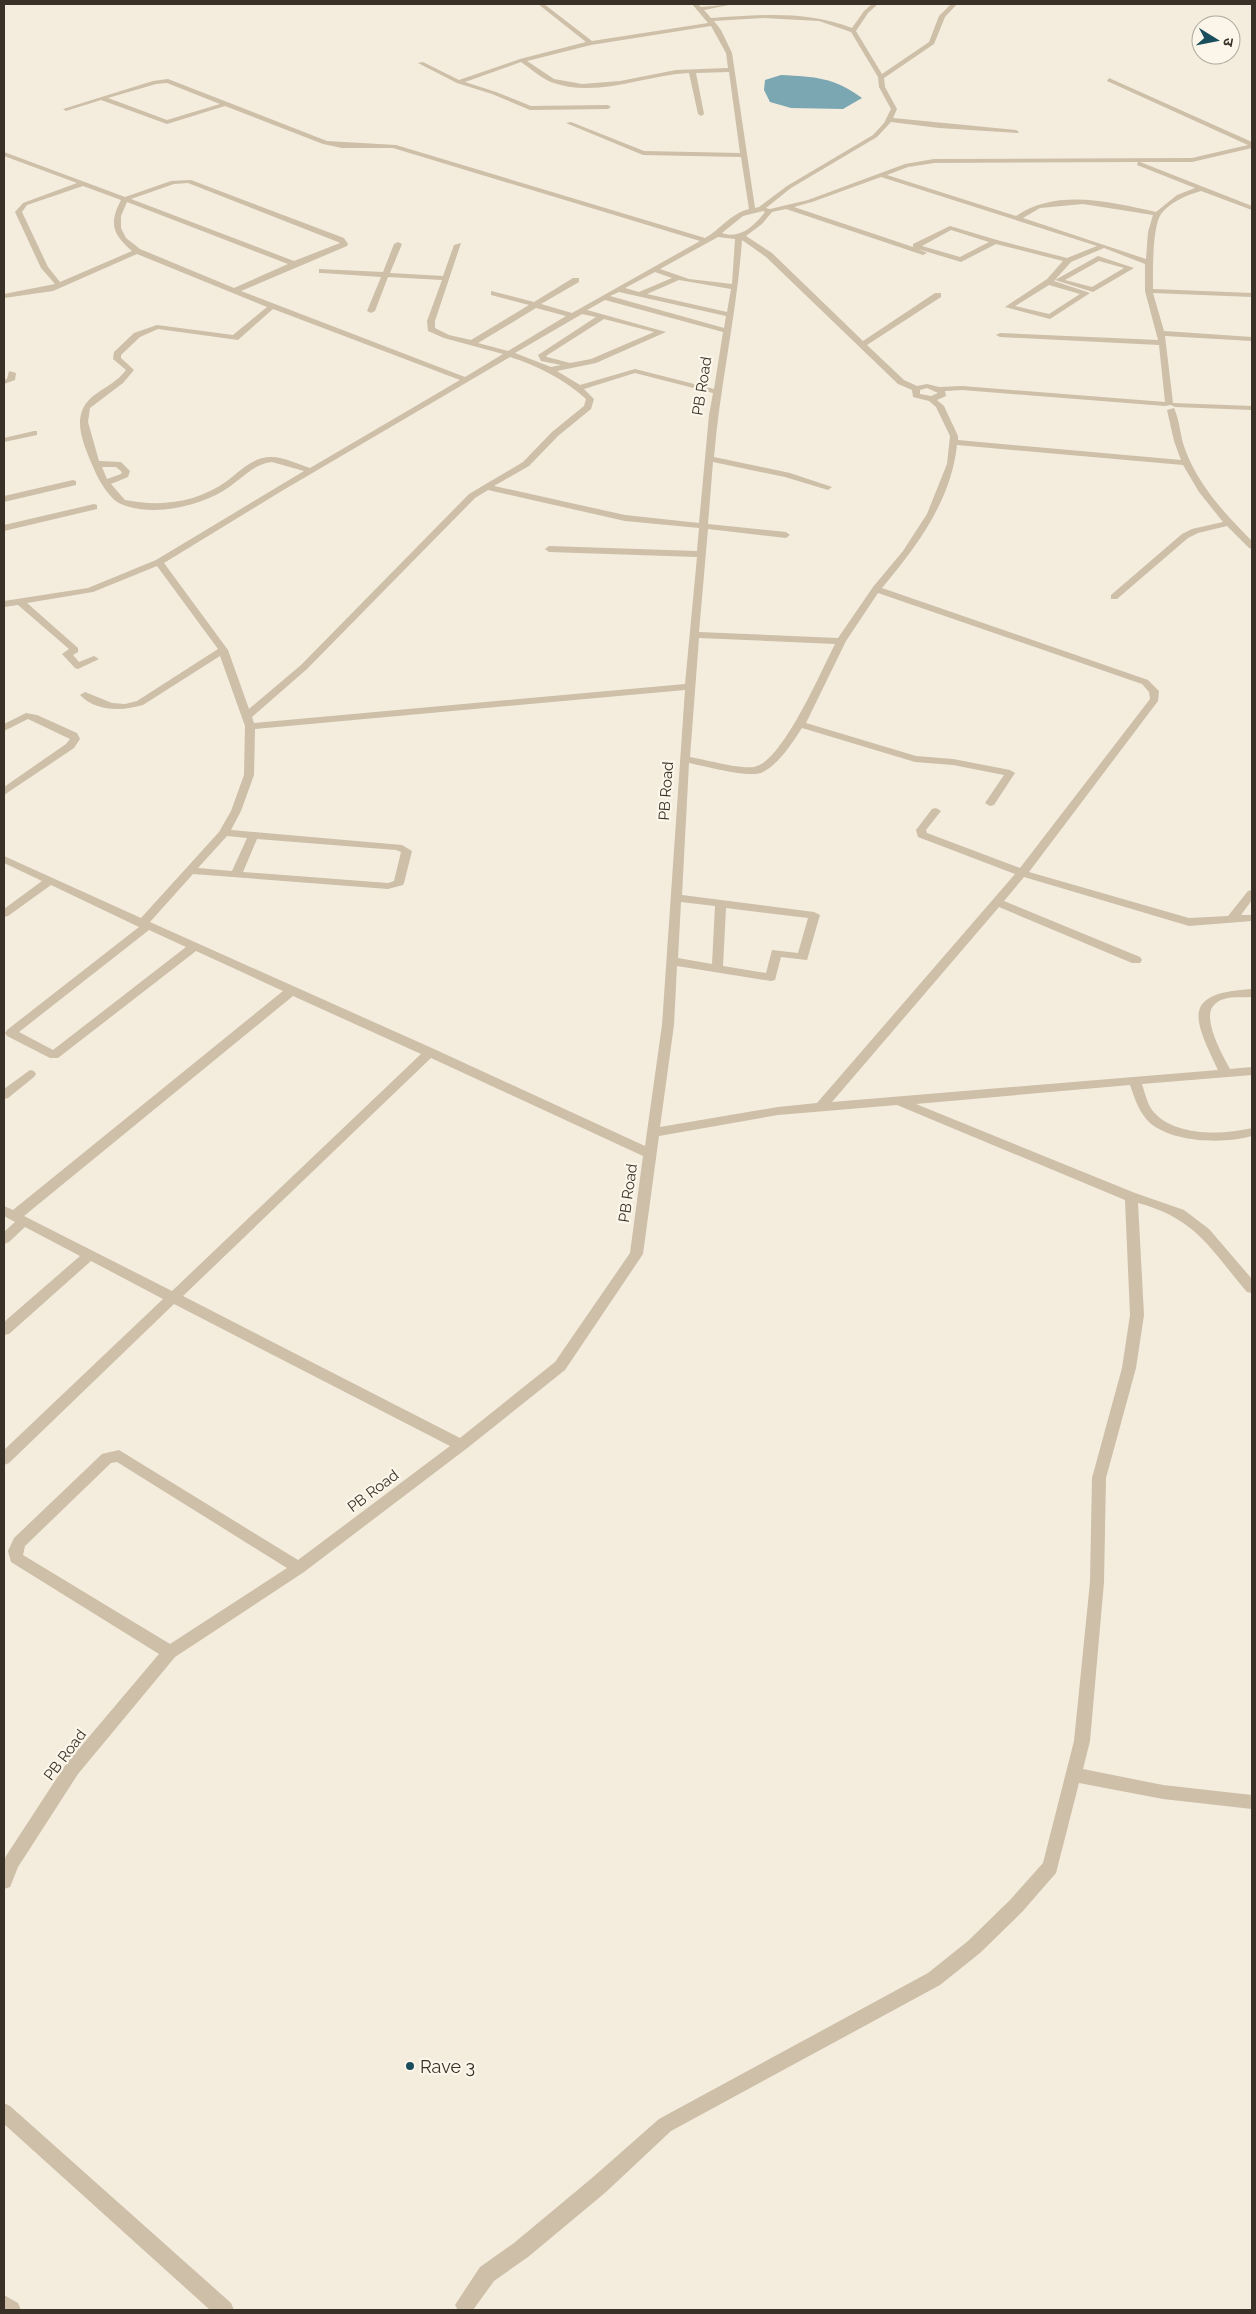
<svg xmlns="http://www.w3.org/2000/svg" width="1256" height="2314" viewBox="0 0 1256 2314" font-family="Raleway,'Noto Sans Devanagari',sans-serif">
<style>
.water{fill:#7aa7b2}
.lines{fill:none;stroke-linecap:round;stroke-linejoin:round}
.minor{fill:#cdbfa8;fill-rule:evenodd}
.poi-dot{fill:#1b4e5d;stroke:#fbf6e9;stroke-width:2}
.labels{text-anchor:middle;dominant-baseline:central;stroke-width:4.5;stroke-linejoin:round;paint-order:stroke}
.street-label{font-size:15px;fill:#393028;stroke:#fbf6e9}
.near-poi-label{font-size:18px;fill:#393028;stroke:#fbf6e9;text-anchor:start}
</style>
<rect width="100%" height="100%" fill="#f4ecdd"/>
<path class="water" d="M781 75C816 77 833 77 862 98L843 109 791 108 770 102 764 90 765 80Z"/>
<g class="lines">
<path class="minor" d="M538 4H544L592 41 708 23 692 4H698L701 7 734 4 704 10 711 18C759 15 806 10 852 28L864 11 872 4H878L868 13 856 31 882 74 929 42 939 16 951 4H957L945 17 934 44 884 78 885 87 897 109 893 118 1016 130 1019 132 1018 133 939 128 891 122 877 137 791 188 766 208 770 209 808 200 905 164 934 159 1192 158 1248 145 1107 81 1109 78 1252 142V148L1192 162H1140L1252 206V210L1201 191C1187 195 1170 202 1161 214 1152 227 1153 273 1153 289L1252 293V297L1153 293 1164 331 1252 337V341L1165 336 1173 403 1252 406V410L1175 407 1171 405 1165 406 962 390 945 391 946 396 937 400 944 406 958 436V440L1181 460 1174 441 1167 410 1174 408C1180 421 1180 436 1185 449 1198 485 1225 514 1252 541V549L1249 548 1227 526 1198 533 1188 538 1117 599H1111V595L1182 534 1192 529 1223 522 1199 492 1183 465 957 445C951 501 917 546 882 588L1148 680 1159 691 1158 701 1029 872 1189 918 1228 916 1248 891 1252 890V900L1241 915H1252V921L1189 926 1024 877 1004 901 1140 957 1142 960 1140 963H1132L999 907 832 1102 1218 1070C1193 1018 1181 993 1252 989V997C1241 998 1224 995 1215 1004 1200 1016 1223 1056 1230 1069L1252 1067V1075L1142 1084C1145 1093 1147 1103 1152 1110 1173 1137 1222 1135 1252 1128V1136C1224 1144 1174 1143 1150 1123 1139 1113 1135 1099 1130 1085L916 1104 1135 1193 1184 1210 1209 1229 1252 1279V1293L1247 1292C1210 1249 1197 1219 1138 1203L1144 1315 1136 1368 1106 1478 1104 1582 1090 1741 1083 1769 1163 1785 1252 1795V1809L1163 1799 1079 1783 1056 1873 1022 1912 980 1953 940 1985 671 2131 606 2192 528 2257 494 2281 473 2310H458L455 2305 480 2267 514 2243 592 2178 659 2119 928 1973 968 1941 1010 1900 1043 1863 1074 1741 1090 1582 1092 1478 1122 1368 1130 1315 1125 1200 897 1105 778 1115 659 1136 643 1254 565 1370 466 1449 304 1572 175 1657 78 1774 18 1867 10 1887 4 1889V1862L6 1856 66 1764 159 1654 11 1562 8 1551 14 1538 102 1454 119 1450 298 1560 450 1446 174 1304 9 1463 4 1465V1450L163 1299 91 1261 9 1334 4 1335V1322L80 1256 25 1227 9 1242 4 1244V1232L15 1222 4 1216V1206L13 1210 283 991 196 951 58 1058H50L7 1036 5 1033 7 1030 139 927 51 885 8 916 4 917V909L42 881 4 863V856L141 918 219 832 231 811 244 775 245 726 220 656 143 705C123 711 96 712 80 695L85 692 112 703 125 704 137 701 218 649 157 566 93 592 27 603 78 648V652L73 655 79 662 94 656 99 659 78 669 75 668 62 654 69 649 18 605 4 607V601L88 588 156 560 304 471 272 462C252 464 240 481 223 491 196 507 152 517 121 504 110 500 98 479 94 469 83 443 68 413 96 394 107 386 118 381 126 370L113 359 114 352 134 333 157 325 233 335 267 307 137 254 53 291 4 298V294L55 284 41 268 15 212 23 203 77 183 4 156V152L125 197 171 181 191 180 344 238 348 244 347 246 241 291 465 377 503 354 444 338 428 331 427 321 442 280 388 277 375 311 371 313 367 311 381 277 322 273H319V269L383 272 394 244 398 242 402 244 390 273 443 276 454 245 461 243 435 321V328L449 335 471 340 529 305 491 295V291L534 302 573 278H579V282L541 304 572 313 700 241 393 148H342L323 144 225 106 167 124 101 100 66 111 63 109 153 81 168 79 327 141 396 145 705 238C721 229 730 214 749 209L741 157 643 155 566 123 571 122 644 151 740 153 729 72 696 73 704 114 701 116 698 114 689 73C644 75 596 99 551 82 541 78 530 68 521 62L465 82 496 92 531 106 608 105 611 107 608 109 530 110 492 94 457 83 418 63 423 62 459 80 520 59 586 42ZM763 18 819 21 851 32 878 77 879 87 891 109 884 123 873 135 787 186 759 207 755 208 732 53 721 30 714 21ZM711 26 726 53 728 68 676 70 620 81 582 84 554 79 527 61 591 45ZM167 83 220 104 167 120 108 98 156 84ZM1138 162 1137 165 1195 188 1177 195 1156 212C1111 202 1057 188 1016 216L887 175 908 167 934 163ZM881 177 1097 246 1067 258 997 240 950 226 913 244V247L794 207 812 202ZM188 183 338 242 340 243 294 261 131 199 174 184ZM83 186 121 200C109 223 112 234 132 251L60 282 48 267 22 212 27 205ZM127 202 288 264 234 288 140 249 126 238 121 228V216ZM1083 204 1153 215 1148 232 1146 259 1023 218 1040 208ZM786 209 923 255 927 253 918 249 961 262 996 244 1063 261 1047 279 1005 307 1050 319 1090 293 1054 281 1071 262 1104 248 1145 264V291L1158 340 1000 333 996 335 1000 337 1159 345 1165 402 962 386 939 387 927 384 917 386 904 380 867 345 941 297V293H935L863 341 772 253 746 236 762 224 772 212ZM763 211 765 212C755 225 740 240 722 233L743 216ZM951 230 989 242 960 257 922 246ZM718 237 735 239 732 284 689 279 660 269ZM742 240 766 257 898 384 912 390 913 397 929 401 936 407 950 436 947 464 927 514 903 551 873 587 838 638 699 632 708 529 786 538 790 535 786 532 708 524 713 462 785 477 828 490 832 487 790 473 714 457C720 384 737 313 742 240ZM655 272 672 278 639 292 625 288ZM679 280 731 289 727 312 647 294ZM1049 285 1080 294 1049 314 1015 306ZM619 292 726 316 724 328 610 296ZM605 300 723 332 714 389 635 369 580 385 557 371 596 363 666 332 587 310ZM536 308 566 316 508 351 478 343ZM273 309 460 380 310 468C298 464 282 456 269 457 252 458 240 471 227 481 196 503 161 507 125 500L111 484 128 477 130 471 121 462 99 461 88 422 90 408 123 383 134 370 121 358V355L140 337 158 329 238 340ZM582 314 596 317 538 355 541 361 561 365 551 367 515 353ZM604 319 654 332 591 359 570 363 547 357 546 356ZM510 357C538 366 564 379 586 399L584 406 552 432 523 462 469 494 301 665 249 709 228 650 164 563 280 492ZM635 373 713 393 709 415 699 523 625 515 494 486 529 466 558 436 591 409 594 399 584 389ZM927 388 938 393 931 396 920 394V390ZM102 467H116L122 472 121 474 107 479ZM488 490 625 521 699 528 697 551 549 546 545 549 549 552 697 557 685 684 254 723 252 717 307 669 475 498ZM878 593 1142 684 1149 692 1150 699 1020 868 927 833 926 830 941 811 936 808 932 809 916 830 918 837 1015 874 817 1103 778 1107 660 1127 674 1025 677 966 771 981 775 980 781 957 807 960 820 915 814 912 682 895 689 763C705 766 751 779 763 772 781 762 791 744 802 728L915 762 953 765 1004 775 985 803 990 806 994 805 1015 773 1010 770 953 759 916 756 806 723 846 641ZM699 638 835 644C822 669 782 763 754 767 737 769 708 760 690 757ZM685 690 662 1025 645 1146 434 1049 150 922 193 874 388 889 403 885 404 883 412 851 402 845 231 830 241 811 254 775 255 729ZM227 836 247 838 232 871 198 868ZM257 839 396 850 401 852 394 881 388 883 243 872ZM681 902 715 906 712 964 678 958ZM726 908 808 918 798 953 772 950 766 973 723 966ZM149 930 186 947 53 1050 19 1032ZM293 996 421 1054 172 1291 24 1216ZM431 1058 643 1156 630 1253 555 1362 460 1438 183 1296ZM117 1462 287 1568 170 1644 23 1555 25 1546 111 1463Z
M1098 256 1134 268 1093 292 1055 280ZM1099 261 1124 268 1092 287 1065 280Z
M9 371 16 373 15 380 4 384V380L7 379Z
M34 431H37V435L4 442V438Z
M73 480 76 481V485L4 502V496Z
M94 504 97 505V509L4 531V525Z
M26 713 37 715 77 733 80 739 74 748 4 795V787L66 744 70 739 28 719 4 731V724Z
M30 1070 34 1071 36 1074 34 1077 8 1098 4 1099V1089Z
M4 2103 10 2106 231 2303 234 2310H210L4 2124Z
M4 2295 18 2303 21 2310H4Z"/>
</g>
<circle class="poi-dot" cx="410" cy="2066" r="5"/>
<g class="labels">
<g class="street-label">
<text transform="translate(702 386) rotate(-81)">PB Road</text>
<text transform="translate(666 791) rotate(-86)">PB Road</text>
<text transform="translate(628 1193) rotate(-82)">PB Road</text>
<text transform="translate(373 1491) rotate(-37)">PB Road</text>
<text transform="translate(65 1755) rotate(-53)">PB Road</text>
</g>
<g class="near-poi-label">
<text x="420" y="2066">Rave 3</text>
</g>
</g>
<rect width="1256" height="2314" fill="none" stroke="#393028" stroke-width="10"/>
<g transform="translate(1216 40) rotate(100)"><circle r="24" fill="#fbf6e9" stroke="#ada79c"/>
<path d="M0-4L9 19L0 12L-9 19Z" fill="#1b4e5d"/>
<text y="-8" font-size="14" font-weight="bold" text-anchor="middle" fill="#393028">उ</text>
</g>
</svg>
